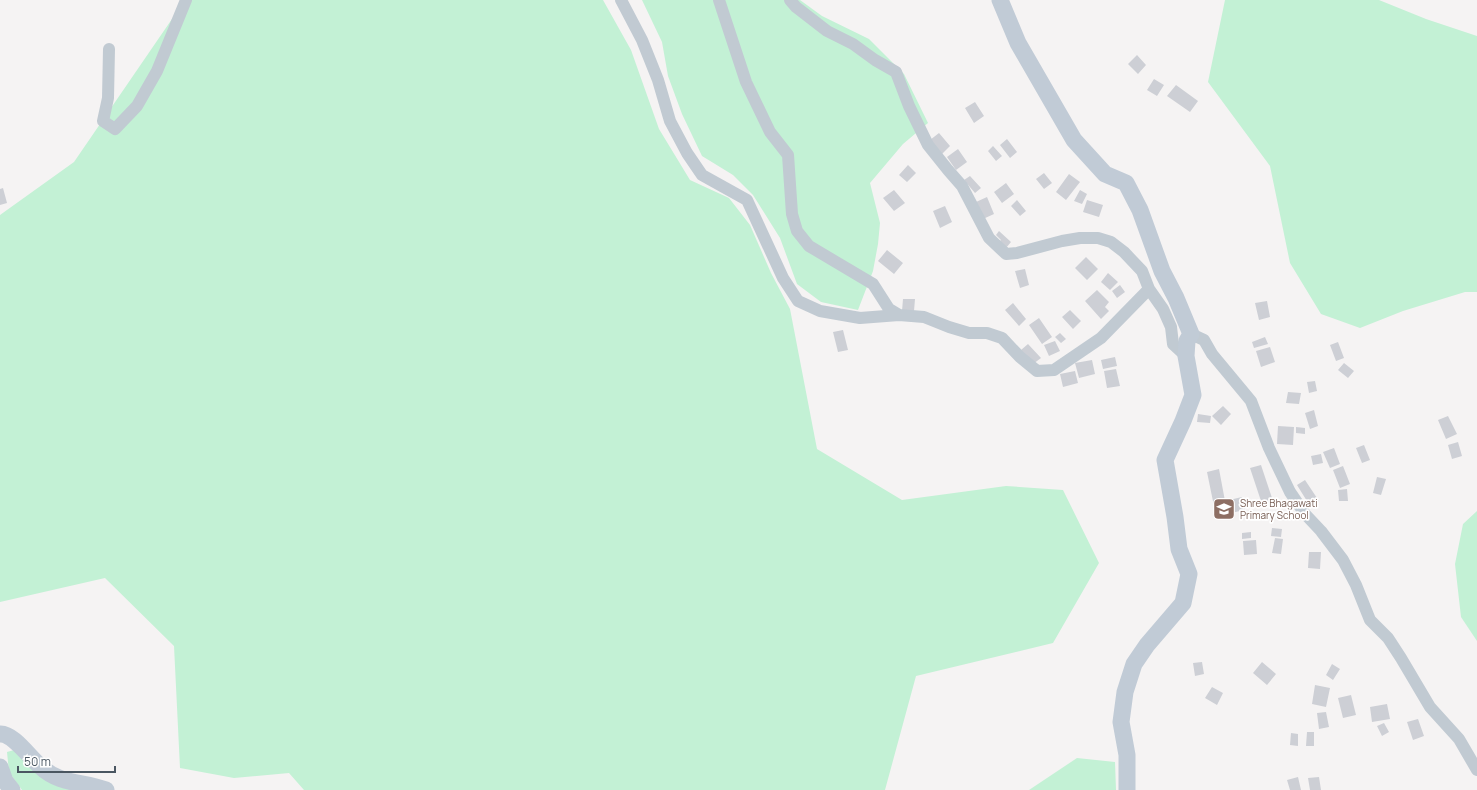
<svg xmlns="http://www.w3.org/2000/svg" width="1477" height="790" viewBox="0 0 1477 790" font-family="Manrope,sans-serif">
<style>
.green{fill:#c3f1d5}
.building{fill:#cdcfd5}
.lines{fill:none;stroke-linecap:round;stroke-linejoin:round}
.street{stroke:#c1cad2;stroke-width:12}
.secondary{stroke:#c1cbd6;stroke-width:17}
.labels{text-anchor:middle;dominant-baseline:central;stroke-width:3.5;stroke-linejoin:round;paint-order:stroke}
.education-label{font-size:10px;fill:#785e54;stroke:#fff;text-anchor:start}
</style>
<rect width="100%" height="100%" fill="#f5f3f3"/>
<path class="green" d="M185 0H603L631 50 659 129 690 180 729 198 750 225 771 273 790 309 817 449 902 500 1006 486 1063 490 1099 563 1053 643 916 676 885 790H304L289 773 234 778 180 768 174 646 105 578 0 602V215L74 162Z
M642 0H800L822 16 869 39 904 74 928 123 903 144 870 183 880 223 878 244 873 271 858 310 821 302 797 284 780 238 753 195 733 175 702 156 682 114 668 76 662 42Z
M1225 0H1379L1426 19 1477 36V292H1465L1403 311 1360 328 1321 314 1290 263 1270 166 1208 82Z
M1477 511V641L1461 617 1455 564 1463 524Z
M14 750 71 790H22L9 772 7 752Z
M1077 758 1115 762 1116 790H1029Z"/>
<path class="building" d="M1137 55 1146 65 1138 74 1128 64Z
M1154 79 1164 85 1157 96 1147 90Z
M1176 85 1198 101 1190 112 1167 96Z
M975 102 984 116 974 123 965 108Z
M939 133 950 146 942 154 930 140Z
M1007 139 1017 152 1010 158 1000 145Z
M993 146 1002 156 996 161 988 151Z
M958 149 967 162 956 170 947 157Z
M908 165 916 173 907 182 899 175Z
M1044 173 1052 183 1044 189 1036 179Z
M1069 174 1080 182 1066 200 1056 192Z
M970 176 981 188 975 193 964 180Z
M1006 183 1014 194 1002 203 994 192Z
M3 188 7 203 0 205V189Z
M894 190 905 203 894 211 883 198Z
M1080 190 1087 194 1082 204 1074 201Z
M987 197 994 214 983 219 976 202Z
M1017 200 1026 211 1020 216 1011 206Z
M1087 200 1103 205 1099 217 1083 212Z
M945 206 952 222 940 228 933 211Z
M999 231 1011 242 1006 248 999 242 1001 240 996 235Z
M887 250 903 263 894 274 878 261Z
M1086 257 1098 269 1087 280 1075 268Z
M1025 269 1029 285 1020 288 1015 271Z
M1108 273 1118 282 1110 290 1101 282Z
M1120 285 1125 292 1117 298 1112 291Z
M1097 290 1109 302 1105 307 1109 311 1101 319 1085 301Z
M903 299H915L914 311H902Z
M1267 301 1270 317 1259 320 1255 303Z
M1013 303 1026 319 1019 326 1005 310Z
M1070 310 1081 321 1073 329 1062 317Z
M1039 318 1052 337 1042 344 1029 325Z
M843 330 848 350 838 352 833 332Z
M1060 333 1066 339 1061 343 1055 337Z
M1265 337 1268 344 1254 348 1252 342Z
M1055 341 1060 351 1049 356 1044 345Z
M1338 342 1344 358 1336 361 1330 345Z
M1028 344 1041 358 1033 364 1021 350Z
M1270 347 1275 362 1261 367 1256 351Z
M1115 357 1117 366 1103 369 1101 360Z
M1092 360 1095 374 1079 378 1075 363Z
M1344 363 1354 371 1348 378 1338 370Z
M1116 369 1120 386 1107 388 1104 371Z
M1075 371 1078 383 1063 387 1060 374Z
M1315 381 1317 391 1309 393 1307 382Z
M1288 392 1301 393 1299 404 1286 403Z
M1223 406 1231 414 1221 425 1212 416Z
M1314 410 1318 426 1310 429 1305 413Z
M1198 414 1211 416 1210 423 1197 422Z
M1448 416 1457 434 1446 439 1438 420Z
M1278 426 1294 427 1293 445 1277 444Z
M1296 427 1305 428V434L1296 433Z
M1458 442 1462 456 1452 459 1448 445Z
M1364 445 1370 460 1362 463 1356 448Z
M1334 448 1340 464 1330 468 1323 452Z
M1321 454 1323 463 1313 465 1311 456Z
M1261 465 1274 504 1263 507 1250 468Z
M1343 466 1350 484 1340 488 1333 470Z
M1219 469 1225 501 1242 497 1245 510 1216 516 1207 472Z
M1377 477 1386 479 1381 495 1373 493Z
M1305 480 1319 501 1310 506 1297 485Z
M1347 489 1348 501H1339L1338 490Z
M1272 528 1282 529 1281 537 1271 536Z
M1251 532V538L1242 539V533Z
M1275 538 1283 539 1281 554 1272 553Z
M1256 540 1257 554 1244 555 1243 541Z
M1309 552H1321L1320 569 1308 568Z
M1202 662 1204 674 1195 676 1193 663Z
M1262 662 1276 674 1267 685 1253 673Z
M1332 664 1340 669 1333 680 1326 675Z
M1315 685 1330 688 1326 707 1312 704Z
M1212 687 1223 693 1217 705 1205 698Z
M1351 695 1356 715 1343 718 1338 698Z
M1387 704 1390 719 1372 722 1370 707Z
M1326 712 1329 727 1319 729 1317 713Z
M1418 719 1424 736 1413 740 1407 722Z
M1384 723 1389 732 1382 736 1377 726Z
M1307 732H1314V746H1306Z
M1291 733 1298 734V746L1290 745Z
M1298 777 1301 790H1290L1287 780Z
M1319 777 1321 790H1310L1308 778Z"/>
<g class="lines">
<path class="street" d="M621 0 642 40 658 80 670 121 687 153 702 175 747 200 783 278 798 301 820 311 860 318 899 315 924 317 949 327 969 333H987L1002 338 1020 357 1037 371 1054 370 1101 338 1149 289
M719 0 746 82 770 132 788 155 792 214 797 231 809 246 873 284 889 309 899 315
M790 0 796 7 827 31 853 44 875 60 896 72 909 106 928 145 948 170 962 186 989 238 1006 254 1017 253 1062 241 1080 238H1098L1111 242 1124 252 1142 271 1149 289 1163 309 1171 327 1173 344 1186 356
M109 49 108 98 103 121 115 129 137 106 157 71 186 0
M1191 334 1204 340 1212 354 1251 401 1269 448 1290 492 1305 514 1321 531 1343 560 1356 585 1370 620 1388 638 1401 658 1430 707 1459 739 1477 770"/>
<path class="secondary" d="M1000 0 1018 43 1074 140 1105 174 1126 183 1140 210 1162 271 1176 298 1191 334 1187 341 1186 356 1193 395 1183 421 1165 460 1175 517 1179 549 1189 574 1183 603 1147 645 1134 664 1125 692 1121 722 1127 755V790
M0 734C13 733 30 758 40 766 60 785 82 781 106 790
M0 767 5 781 12 790"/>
</g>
<defs>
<g id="school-square" transform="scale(1.15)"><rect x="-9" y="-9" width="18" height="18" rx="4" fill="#8d6e63" stroke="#fff"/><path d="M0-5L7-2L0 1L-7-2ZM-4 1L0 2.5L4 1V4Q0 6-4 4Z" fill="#fff"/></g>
</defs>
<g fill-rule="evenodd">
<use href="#school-square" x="1224" y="509"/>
</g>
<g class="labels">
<g class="education-label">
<text x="1240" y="503">Shree Bhagawati<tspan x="1240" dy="12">Primary School</tspan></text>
</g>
</g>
<path d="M18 766v6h97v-6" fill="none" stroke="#4a5661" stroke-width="2"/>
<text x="24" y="766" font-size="12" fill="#4a5661" stroke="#ffffff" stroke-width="3" paint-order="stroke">50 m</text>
</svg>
